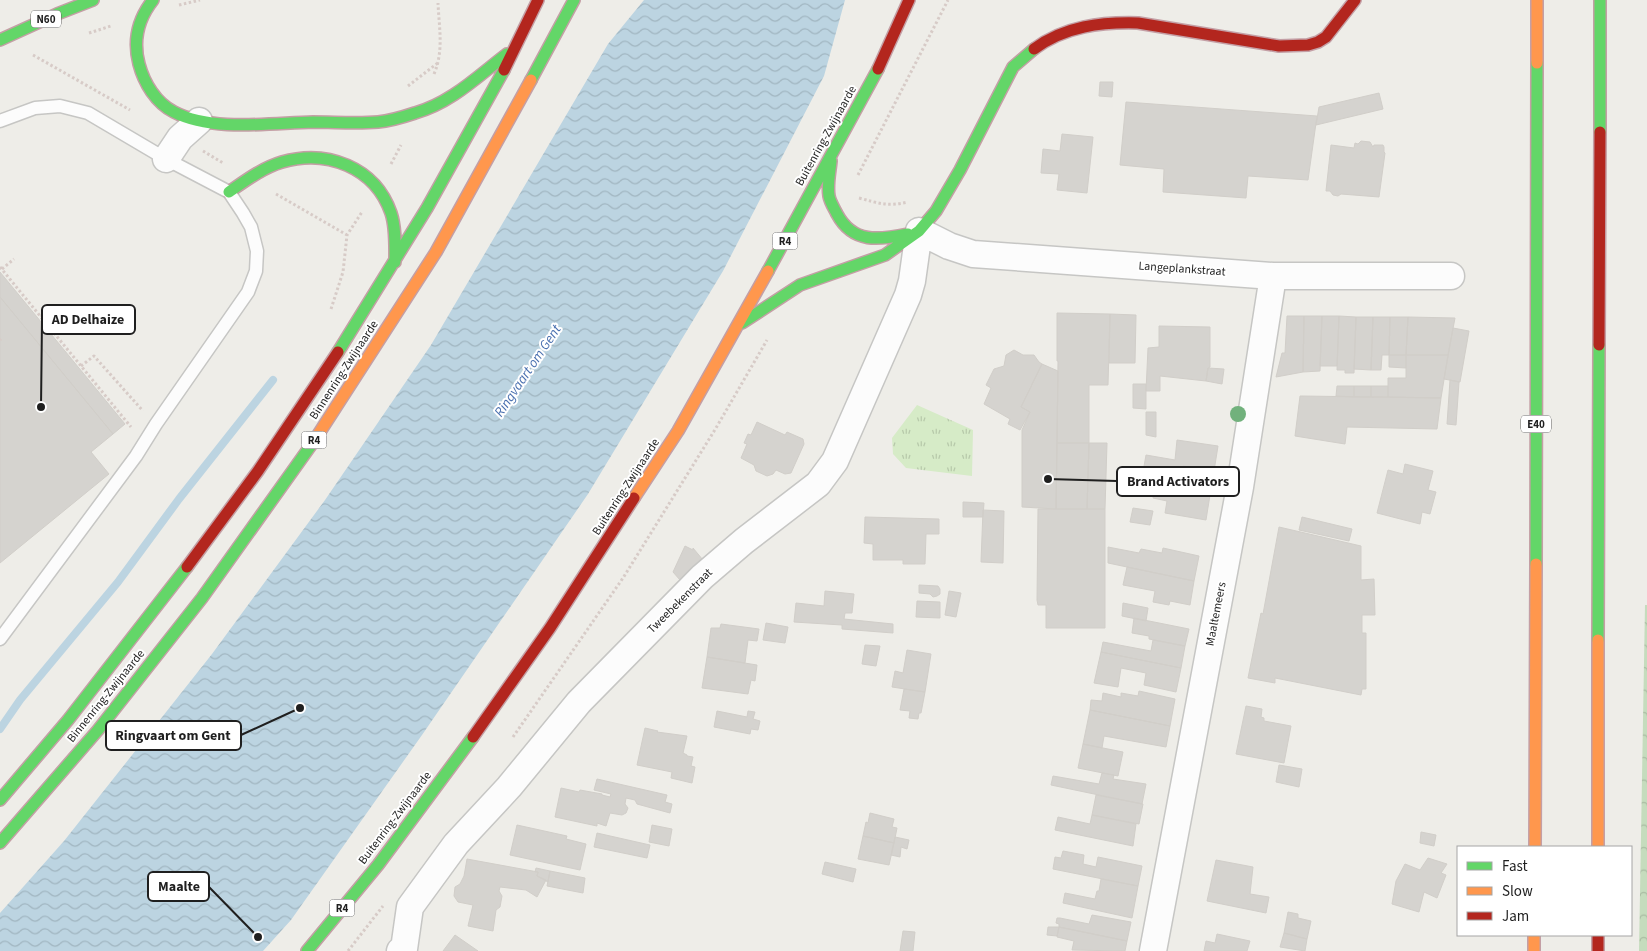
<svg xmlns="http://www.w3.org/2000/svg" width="1647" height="951" viewBox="0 0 1647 951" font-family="'Source Sans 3',sans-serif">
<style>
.grass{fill:url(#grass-tufts)}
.forest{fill:url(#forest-crowns)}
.water{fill:url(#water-waves)}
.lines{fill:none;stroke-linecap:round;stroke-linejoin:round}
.stream{stroke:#bcd4e1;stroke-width:8}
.building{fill:#d5d3cf;stroke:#d1cec9}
.lane-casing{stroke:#c6c6c4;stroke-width:15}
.street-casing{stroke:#c6c6c4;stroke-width:29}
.fast-casing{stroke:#c49fa5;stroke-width:14}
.slow-casing{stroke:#c49fa5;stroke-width:14}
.jam-casing{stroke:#c49fa5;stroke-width:14}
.path{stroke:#d7cbc7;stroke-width:3;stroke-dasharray:2.5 2.5;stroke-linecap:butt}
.lane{stroke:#fcfcfc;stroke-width:12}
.street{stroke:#fcfcfc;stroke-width:26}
.fast{stroke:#63d668;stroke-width:11}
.slow{stroke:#ff974d;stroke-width:11}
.jam{stroke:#b3261e;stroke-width:11}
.tree{fill:#71b17c}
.labels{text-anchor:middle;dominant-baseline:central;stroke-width:4;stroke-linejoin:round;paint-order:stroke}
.shield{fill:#fff;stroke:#626262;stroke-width:1}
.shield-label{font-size:11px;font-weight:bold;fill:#1f1f1f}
.street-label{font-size:12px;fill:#1f1f1f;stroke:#fff}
.water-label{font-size:14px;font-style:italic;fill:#4b71b0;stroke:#fff}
.leader{fill:none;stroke:#1f1f1f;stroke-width:2}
.callout-dot{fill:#1f1f1f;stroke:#fff;stroke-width:2}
.callout{fill:#fff;stroke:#1f1f1f;stroke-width:2}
.callout-label{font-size:14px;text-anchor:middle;font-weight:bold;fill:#1f1f1f}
</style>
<defs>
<pattern id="grass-tufts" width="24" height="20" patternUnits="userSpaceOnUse" patternTransform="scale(1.25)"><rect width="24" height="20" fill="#d6ebc7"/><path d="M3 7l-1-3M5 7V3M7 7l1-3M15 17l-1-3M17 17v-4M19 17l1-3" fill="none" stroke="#b7c9aa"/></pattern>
<pattern id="forest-crowns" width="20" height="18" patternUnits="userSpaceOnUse" patternTransform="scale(1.25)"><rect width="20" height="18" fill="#c5dcbd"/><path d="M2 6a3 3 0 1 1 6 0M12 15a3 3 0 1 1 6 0" fill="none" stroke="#a9bca2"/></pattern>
<pattern id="water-waves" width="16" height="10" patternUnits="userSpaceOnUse" patternTransform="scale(1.25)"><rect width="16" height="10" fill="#bcd4e1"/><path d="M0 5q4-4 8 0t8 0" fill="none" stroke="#a1b6c1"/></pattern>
</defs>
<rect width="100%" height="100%" fill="#eeede8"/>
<path class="grass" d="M917 405 973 430 972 476 906 468 893 454 892 438Z"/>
<path class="forest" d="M1645 605H1647V951H1639Z"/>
<path class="water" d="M644 0H845L824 76 723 271 588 494 422 735 291 920 263 951H0V913L64 841 212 654 325 500 431 345 608 44Z"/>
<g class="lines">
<path class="stream" d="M0 729 20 700 118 582 179 499 273 380"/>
</g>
<path class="building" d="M1100 82H1113L1112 97 1099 96Z
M1379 93 1383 109 1316 125 1319 107Z
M1126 102 1317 116 1308 180 1248 176 1246 198 1163 192 1164 169 1120 165Z
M1062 134 1093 137 1087 193 1057 190 1059 174 1041 173 1043 149 1060 151Z
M1361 141 1370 142 1373 147 1374 145H1383L1384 147V152L1385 153 1379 197 1341 194 1338 196 1333 195 1330 191H1326L1331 145 1354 148 1355 143 1358 144Z
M0 272 125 424 113 434 0 297Z
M0 297 113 434 91 452 109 474 0 563Z
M1057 313 1110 314 1108 385H1089V443H1057L1058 361H1057Z
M1110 314 1136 315 1135 363H1109Z
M1287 316H1304L1303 372 1276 377 1282 353H1285Z
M1304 316H1322L1320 371 1303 372Z
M1322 316H1339L1337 366H1320Z
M1339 316 1356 317 1354 373H1345V370H1337Z
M1356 317H1373L1371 370 1354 369Z
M1373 317H1390L1389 355H1382L1381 370H1371Z
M1390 317H1408L1406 355H1389Z
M1408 317 1455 318 1448 355H1406Z
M1159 326 1210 327V367L1208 368 1206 381 1160 376V391H1146L1148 348 1159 347Z
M1453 328 1469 331 1460 382 1444 379Z
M1014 350 1023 355H1034L1039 362 1042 364 1021 407 1030 412 1020 430 1008 424 1010 419 984 404 991 388 986 385 994 369 1004 366 1006 355Z
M1389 355H1406V368L1389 367Z
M1406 355H1448L1441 398 1388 397V378H1406Z
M1042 364 1058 371 1056 509 1022 507V430L1030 412 1021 407Z
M1208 368 1224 369 1222 384 1206 381Z
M1450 380 1459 382 1456 425 1447 424Z
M1133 384H1146V409L1133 408Z
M1337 386H1354V397L1336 396Z
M1354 386H1371V397H1354Z
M1371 386H1388V397H1371Z
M1300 396H1302L1441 398 1437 429 1347 427 1345 444 1295 436Z
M1146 412H1156V437L1146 435Z
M757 422 785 435 787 432 803 439 804 444 791 473 785 474 776 470 773 474 767 476 756 471 754 465 741 458 747 444 744 443 748 434 751 435Z
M1177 440 1218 446 1214 471 1183 466 1181 478 1143 472 1146 455 1175 460Z
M1057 443H1089L1087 509H1056Z
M1089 443H1107L1105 509H1087Z
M1405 464 1433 471 1428 490 1436 492 1430 514 1422 512 1420 524 1377 513 1388 470 1403 474Z
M1134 471 1181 478 1179 490 1210 495 1206 520 1165 513 1167 501 1153 498 1155 488 1141 486 1142 481 1132 480Z
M963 502 984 503 983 517H963Z
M1133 508 1153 511 1150 525 1130 522Z
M1038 509H1105V628H1046V605H1038L1037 600Z
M983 510 1004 511 1003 563 981 562Z
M865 517 939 519V534H926L925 564H903V560H873V544L864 543Z
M1302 517 1352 529 1349 541 1299 530Z
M1279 527 1361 546V580L1374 579 1375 615H1362V633H1366V689H1362L1361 695 1275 678V683L1248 678 1261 613 1263 614Z
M685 546 693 550V548L703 560 680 580 673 572Z
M1108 547 1139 553 1141 549 1162 553 1163 548 1199 556 1194 581 1108 563Z
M1127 567 1194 581 1190 605 1170 601 1169 605 1153 602 1155 591 1123 585Z
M919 585 938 586 940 589V594L937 596 933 597 930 594 919 593Z
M825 591 854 594 852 613H845L844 619 893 624V633L842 629V625L794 622 796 603 824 606Z
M949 591 961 593 956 617 945 615Z
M917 601 940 602V618L916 617Z
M1123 603 1148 608 1146 621 1122 616Z
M1134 618 1189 629 1185 646 1149 639V636L1132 633Z
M766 623 788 627 785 643 763 640Z
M721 624 759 629 757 641 748 640 745 663 707 657 711 628H720Z
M1153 640 1185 646 1181 668 1101 652 1103 642 1151 651Z
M865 645 880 646 876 666 862 664Z
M907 650 931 654 925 692 892 687 895 671 903 673Z
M1101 652 1181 668 1176 692 1144 685 1146 673 1121 668 1118 687 1094 683Z
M707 657 757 665 755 681 751 680 748 694 702 688Z
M904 689 925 692 921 713H919L918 719 909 718 910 711 900 710Z
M1139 691 1175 699 1170 726 1090 710 1091 700 1102 701 1103 693 1121 697V693L1138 696Z
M1246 706 1262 709 1261 717 1264 718V721L1291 726 1284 763 1236 754Z
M1090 710 1170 726 1166 747 1104 736 1102 748 1083 744Z
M717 711 747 717 748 711 755 712 753 719 760 721 758 730 751 729 750 734 714 727Z
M645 728 658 731 657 732 687 736 683 753 687 755V756L693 757 691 766 695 767 692 783 671 778 672 772 637 765Z
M1083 744 1123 752 1118 776 1078 768Z
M1279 765 1302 769 1299 787 1276 782Z
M1102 773 1114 775 1113 779 1146 784 1142 804 1051 785 1053 776 1099 784Z
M597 779 667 795 665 802 672 804 670 813 637 804 635 800 626 798 625 804 628 808 626 813 622 815 610 813 606 826 597 823V826L555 817 561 788 579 792 580 790 602 794V795L610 797 611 794 594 790Z
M1096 795 1143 804 1139 824 1092 815Z
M870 813 894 819 892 827 897 828 894 843 863 836 866 822 868 823Z
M1092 815 1136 824 1133 846 1055 830 1058 817 1090 824Z
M517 825 567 836 566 839 586 844 580 870 510 855Z
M652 825 672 829 669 846 649 842Z
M1421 832 1436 835 1434 846 1420 843Z
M597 833 650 845 647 858 594 847Z
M863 836 894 843 889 865 858 859Z
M895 837 909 840 907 849 901 847 900 857 891 855Z
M1063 851 1084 855 1083 864 1096 867 1098 857 1142 866 1138 886 1053 869 1055 857 1061 858Z
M1428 858 1447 864 1441 873 1446 875 1437 898 1424 892 1419 912 1392 904 1396 881 1405 864 1420 870Z
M467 859 538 872 537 876 546 880 537 897 526 890 500 887 499 891 502 896 500 907 496 910 493 931 468 926 473 905 458 902 454 896 455 887 460 884 464 876Z
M1216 860 1253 867 1250 894 1269 897 1266 913 1207 901Z
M825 862 856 869 853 882 822 874Z
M536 868 550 871 548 882 537 876 538 872H535Z
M550 871 585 878 583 893 547 886Z
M1101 879 1138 886 1132 918 1063 903 1065 893 1095 899 1097 891H1099Z
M1288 912 1298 914V918L1311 921 1307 939 1284 933Z
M1092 915 1131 922 1127 941 1059 927V924L1056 923 1057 918H1060L1089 924Z
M1048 927H1059L1057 936 1047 935Z
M1059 927 1127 941 1125 951 1072 950 1074 941 1057 937Z
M903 931 915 932 913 951H900Z
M1284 933 1307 939 1305 951 1280 947Z
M1217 934 1250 941 1247 951H1204L1206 941 1215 943Z
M455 935 478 951H443Z"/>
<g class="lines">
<g class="lane-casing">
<path id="lane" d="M0 121 35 108 60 106 88 113 166 159 229 192 243 213 251 227 257 251 256 271 248 292 156 424 136 456 0 639"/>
</g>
<g class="street-casing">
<path id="street" d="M166 159 180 138 199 121
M400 951 404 949 410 907 456 844 509 787 579 702 702 577 744 541 818 484 835 461 908 295 912 281 919 231 949 246 973 254 1273 276H1451
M1153 951 1240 487 1273 276"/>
</g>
<g class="fast-casing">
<path id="fast" d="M153 0C138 19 133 41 139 64 144 83 156 103 174 112 212 132 271 123 313 122 335 122 356 124 378 122 390 121 403 117 415 113 451 103 478 76 507 54
M0 40 57 14 93 0
M531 80 574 0
M1600 132V0
M831 161C830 172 827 185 829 196 830 202 834 208 837 214 853 244 879 240 908 234
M229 192C245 181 262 168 282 162 327 149 375 167 391 213 396 228 395 246 395 262
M768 271 878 69
M742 323 800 285 885 255 919 231 936 211 960 170 1013 67 1034 49
M338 352 427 208 504 70
M1536 564 1537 63
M1598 640 1599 345
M0 800 68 720 187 567
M0 843 98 730 202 598 314 441
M307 951 378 865 473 737"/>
</g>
<g class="slow-casing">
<path id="slow" d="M1537 63V0
M314 441 436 252 531 80
M634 498 678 431 768 271
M1535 847 1536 564
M1598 847V640
M1534 935V951"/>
</g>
<g class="jam-casing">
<path id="jam" d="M1034 49C1065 26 1101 22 1138 23L1279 46 1308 45 1318 42 1326 37 1355 0
M878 69 909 0
M504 70 538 0
M1599 345 1600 132
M187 567 258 471 338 352
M473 737 550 628 634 498
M1598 935V951"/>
</g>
<path class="path" d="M179 5 200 0
M89 33 111 26
M33 55 130 110
M434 74C444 51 439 27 438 3
M408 86 439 62
M203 151 223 163
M391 164 401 145
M858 175 948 0
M276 194 347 235
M859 198C878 203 888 207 908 202
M0 267 131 427
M2 269 14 259
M331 309 343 272 347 235 362 212
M41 317 54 307
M0 340 1 339
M81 366 94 356 143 411
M513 737 623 578 716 428 767 340
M348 951 383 906"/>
<use href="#lane" class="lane"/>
<use href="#street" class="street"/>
<use href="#fast" class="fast"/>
<use href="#slow" class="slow"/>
<use href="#jam" class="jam"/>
</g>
<circle class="tree" cx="1238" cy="414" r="8"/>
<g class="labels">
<g class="shield">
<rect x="31" y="10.5" width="30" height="17" rx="4"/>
<rect x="772.5" y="232.5" width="25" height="17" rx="4"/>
<rect x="1521" y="415.5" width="30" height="17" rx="4"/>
<rect x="301.5" y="431.5" width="25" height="17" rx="4"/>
<rect x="329.5" y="899.5" width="25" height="17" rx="4"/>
</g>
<g class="shield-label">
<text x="46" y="19">N60</text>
<text x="785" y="241">R4</text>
<text x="1536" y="424">E40</text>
<text x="314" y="440">R4</text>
<text x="342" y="908">R4</text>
</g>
<g class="street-label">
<text transform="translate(826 136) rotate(-61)">Buitenring-Zwijnaarde</text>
<text transform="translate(1182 269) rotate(4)">Langeplankstraat</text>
<text transform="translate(344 370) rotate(-57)">Binnenring-Zwijnaarde</text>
<text transform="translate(626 487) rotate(-57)">Buitenring-Zwijnaarde</text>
<text transform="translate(680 601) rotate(-45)">Tweebekenstraat</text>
<text transform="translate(1216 614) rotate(-79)">Maaltemeers</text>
<text transform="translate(106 696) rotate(-51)">Binnenring-Zwijnaarde</text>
<text transform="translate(395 818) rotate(-53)">Buitenring-Zwijnaarde</text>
</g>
<g class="water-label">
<text transform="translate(528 371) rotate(-56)">Ringvaart om Gent</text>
</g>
</g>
<path class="leader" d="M41 407L42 320M1048 479L1117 481M300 708L241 735M258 937L209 887"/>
<g class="callout-dot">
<circle cx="41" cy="407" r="5"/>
<circle cx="1048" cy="479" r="5"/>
<circle cx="300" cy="708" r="5"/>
<circle cx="258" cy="937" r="5"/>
</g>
<g class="callout">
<rect x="42" y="305" width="93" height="29" rx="5"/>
<rect x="1117" y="467" width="122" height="29" rx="5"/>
<rect x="106" y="721" width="135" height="29" rx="5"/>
<rect x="148" y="872" width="61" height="29" rx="5"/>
</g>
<g class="callout-label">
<text x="88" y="324">AD Delhaize</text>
<text x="1178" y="486">Brand Activators</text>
<text x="173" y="740">Ringvaart om Gent</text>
<text x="179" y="891">Maalte</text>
</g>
<rect x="1457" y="846" width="175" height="90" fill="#ffffff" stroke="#a5a5a5"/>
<rect x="1467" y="862" width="25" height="8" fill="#63d668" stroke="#a5a5a5"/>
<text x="1502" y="871" font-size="15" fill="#1f1f1f">Fast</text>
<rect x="1467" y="887" width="25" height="8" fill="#ff974d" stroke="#a5a5a5"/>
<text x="1502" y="896" font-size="15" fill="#1f1f1f">Slow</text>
<rect x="1467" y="912" width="25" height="8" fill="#b3261e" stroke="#a5a5a5"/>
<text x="1502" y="921" font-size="15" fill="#1f1f1f">Jam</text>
</svg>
